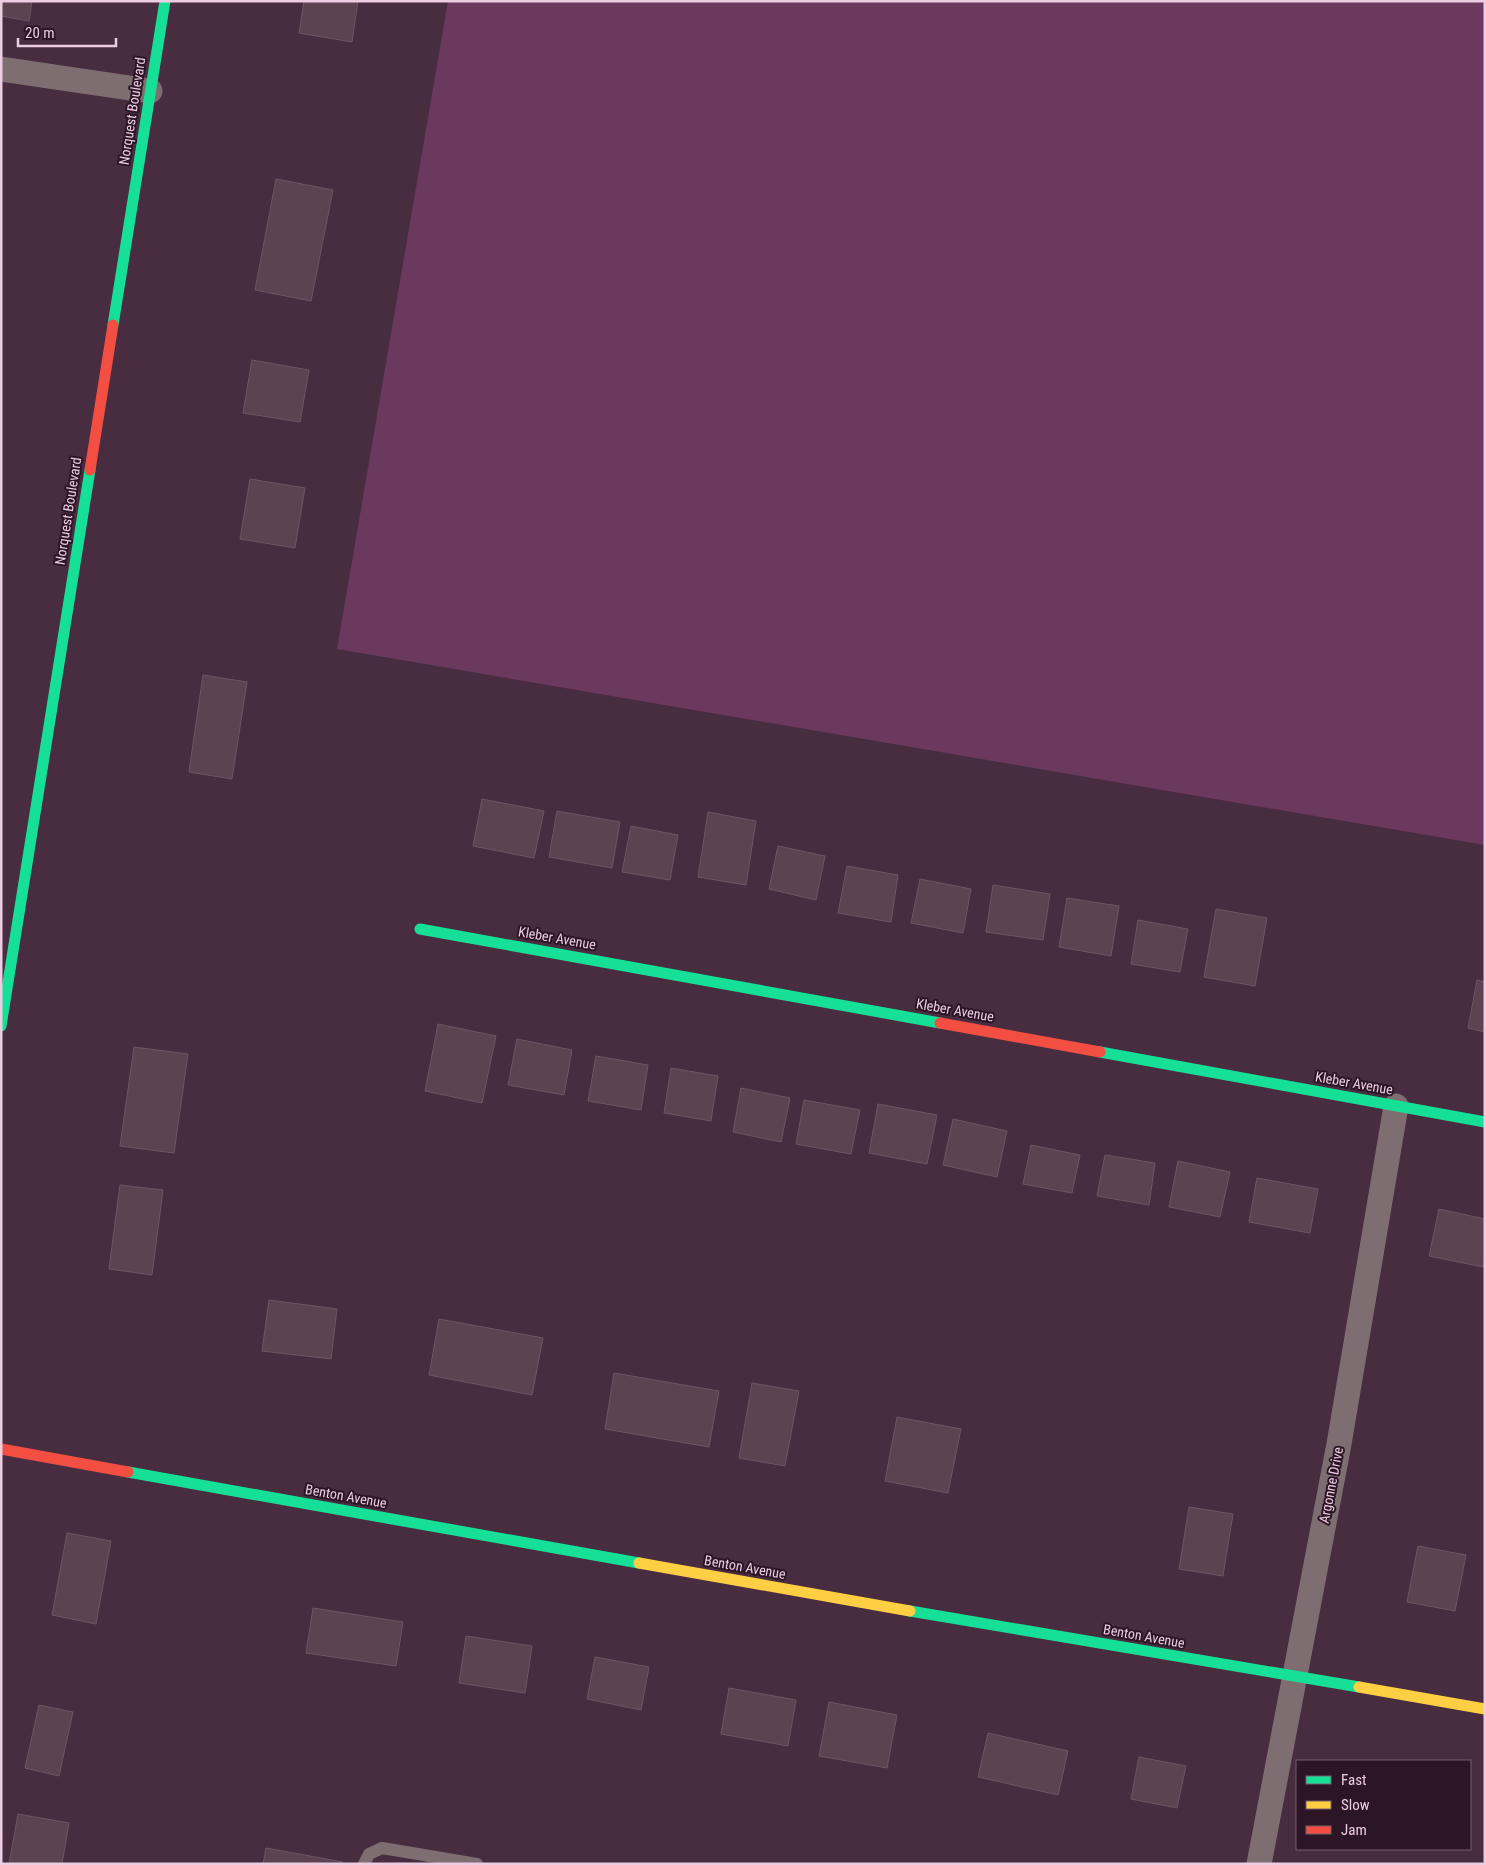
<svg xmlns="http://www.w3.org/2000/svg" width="1486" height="1865" viewBox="0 0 1486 1865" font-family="'Roboto Condensed',sans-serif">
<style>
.green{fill:#6b395d}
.building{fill:#5d4251;stroke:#6e5663}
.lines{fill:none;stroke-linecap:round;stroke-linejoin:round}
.lane{stroke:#7e6e71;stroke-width:12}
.street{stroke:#7e6e71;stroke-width:25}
.fast{stroke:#16e098;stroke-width:11}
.slow{stroke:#ffcf43;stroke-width:11}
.jam{stroke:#f24e42;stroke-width:11}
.labels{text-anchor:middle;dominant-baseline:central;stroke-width:4;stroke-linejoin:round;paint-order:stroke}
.street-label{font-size:14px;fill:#edcde2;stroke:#2c1525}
</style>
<rect width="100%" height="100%" fill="#482d41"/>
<path class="green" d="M448 1H1485V845L337 649Z"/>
<path class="building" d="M1 1H32L29 21 1 16Z
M304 1H358L352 42 299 33Z
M276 179 333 190 311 301 255 290Z
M252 360 309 370 300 422 243 413Z
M250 479 305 488 295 548 240 539Z
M203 675 247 682 232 779 189 772Z
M482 799 544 811 534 858 473 846Z
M557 811 620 822 612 868 549 857Z
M708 812 756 821 746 885 698 877Z
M631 826 678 835 670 880 622 872Z
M778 846 825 856 816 900 769 889Z
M847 866 898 875 891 922 838 913Z
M920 879 971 889 963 933 911 923Z
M993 885 1050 894 1043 940 986 932Z
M1067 898 1119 906 1111 956 1059 947Z
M1216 909 1267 918 1255 986 1204 977Z
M1138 920 1188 929 1180 972 1131 964Z
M1477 980 1485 982V1032L1468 1028Z
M438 1024 496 1036 482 1103 425 1091Z
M517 1039 572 1050 564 1095 508 1085Z
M134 1047 188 1054 174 1153 120 1146Z
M596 1056 648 1065 641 1110 588 1101Z
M671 1068 718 1076 711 1121 664 1113Z
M741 1088 790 1098 781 1142 733 1132Z
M804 1100 860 1110 851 1154 796 1144Z
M878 1104 937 1115 927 1164 869 1153Z
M953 1119 1007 1131 997 1177 943 1165Z
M1031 1145 1080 1155 1072 1193 1023 1184Z
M1105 1155 1155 1163 1149 1205 1097 1196Z
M1178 1161 1230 1172 1220 1217 1169 1207Z
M1257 1178 1318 1189 1310 1233 1249 1222Z
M120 1185 163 1190 152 1275 109 1269Z
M1439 1209 1485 1219V1258L1483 1267 1429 1256Z
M269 1300 337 1309 331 1359 262 1351Z
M439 1319 543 1338 532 1395 429 1375Z
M614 1373 719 1391 709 1447 605 1429Z
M752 1383 799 1391 785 1466 739 1458Z
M897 1417 961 1429 948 1493 885 1481Z
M1189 1507 1233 1514 1223 1576 1179 1569Z
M67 1533 111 1541 96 1624 52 1615Z
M1418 1546 1466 1555 1455 1611 1407 1602Z
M313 1608 403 1622 396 1666 306 1653Z
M466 1636 532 1646 525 1693 459 1683Z
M595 1657 649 1667 641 1710 587 1699Z
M729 1688 796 1700 788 1746 721 1734Z
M829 1702 897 1715 887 1768 819 1756Z
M39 1705 73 1712 59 1776 25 1768Z
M988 1733 1068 1751 1058 1795 978 1777Z
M1139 1757 1186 1766 1177 1808 1131 1799Z
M18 1814 69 1823 62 1864H9Z
M266 1848 343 1862V1864H263Z"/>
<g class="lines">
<path class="lane" d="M364 1864 369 1854 382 1848 477 1864"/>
<path class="street" d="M1 69 150 91
M1259 1864 1339 1444 1396 1106"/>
<path class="fast" d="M113 325 165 1
M420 929 940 1023
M1 1026 90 470
M1100 1052 1485 1122
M128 1472 639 1563
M910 1611 1359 1687"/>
<path class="slow" d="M639 1563 910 1611
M1359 1687 1485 1709"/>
<path class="jam" d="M90 470 113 325
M940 1023 1100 1052
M1 1449 128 1472"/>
</g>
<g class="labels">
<g class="street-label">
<text transform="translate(132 111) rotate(-81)">Norquest Boulevard</text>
<text transform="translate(68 511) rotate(-81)">Norquest Boulevard</text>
<text transform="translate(557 938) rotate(10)">Kleber Avenue</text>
<text transform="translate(955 1010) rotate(10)">Kleber Avenue</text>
<text transform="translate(1354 1083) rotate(10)">Kleber Avenue</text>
<text transform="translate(1331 1485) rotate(-79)">Argonne Drive</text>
<text transform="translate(346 1496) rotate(10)">Benton Avenue</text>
<text transform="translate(745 1567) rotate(10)">Benton Avenue</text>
<text transform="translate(1144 1636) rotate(10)">Benton Avenue</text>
</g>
</g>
<rect width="1486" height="1865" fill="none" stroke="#edcde2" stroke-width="5"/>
<rect x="1296" y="1760" width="175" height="90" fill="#2c1525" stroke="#795f71"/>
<rect x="1306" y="1776" width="25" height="8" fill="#16e098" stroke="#795f71"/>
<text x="1341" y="1785" font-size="15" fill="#edcde2">Fast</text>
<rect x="1306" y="1801" width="25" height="8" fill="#ffcf43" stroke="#795f71"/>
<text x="1341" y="1810" font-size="15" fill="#edcde2">Slow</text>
<rect x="1306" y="1826" width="25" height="8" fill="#f24e42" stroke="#795f71"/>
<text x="1341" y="1835" font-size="15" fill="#edcde2">Jam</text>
<path d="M18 38v8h98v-8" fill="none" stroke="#edcde2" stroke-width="2.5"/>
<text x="25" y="38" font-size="15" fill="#edcde2" stroke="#2c1525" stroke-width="4" paint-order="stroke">20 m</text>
</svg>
